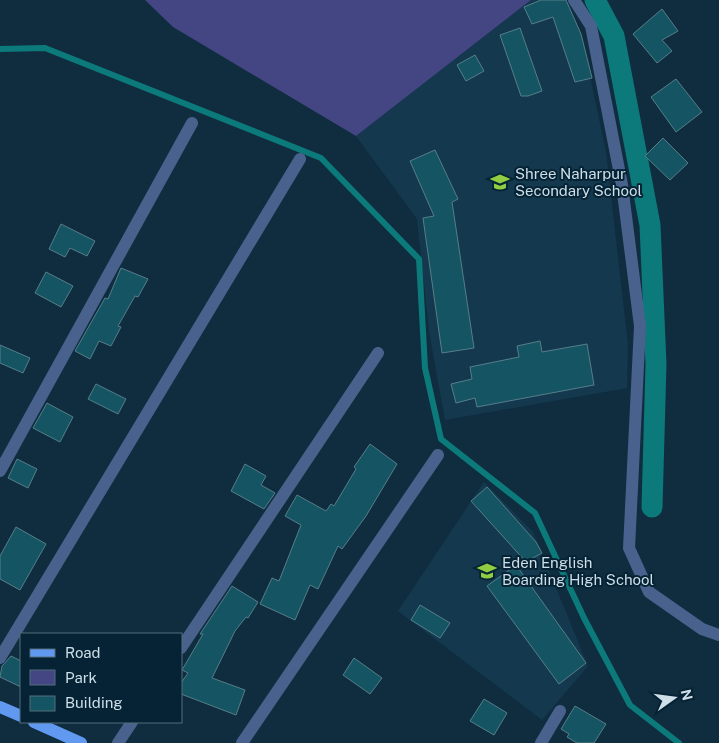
<svg xmlns="http://www.w3.org/2000/svg" width="719" height="743" viewBox="0 0 719 743" font-family="'Public Sans',sans-serif">
<style>
.built{fill:#14394f}
.green{fill:#444583}
.lines{fill:none;stroke-linecap:round;stroke-linejoin:round}
.stream{stroke:#0c7a7a;stroke-width:6}
.canal{stroke:#0c7a7a;stroke-width:21}
.building{fill:#155463;stroke:#567e89}
.minor{stroke:#48628d;stroke-width:12}
.major{stroke:#6199f1;stroke-width:12}
.labels{text-anchor:middle;dominant-baseline:central;stroke-width:4;stroke-linejoin:round;paint-order:stroke}
.poi-label{font-size:15px;fill:#cedfea;stroke:#052334;text-anchor:start}
</style>
<rect width="100%" height="100%" fill="#0f2d3f"/>
<path class="built" d="M531 0H563L581 34 606 152 628 345 627 388 445 420 429 331 417 219 356 136Z
M484 482 533 532 588 666 542 720 398 611Z"/>
<path class="green" d="M145 0H531L356 136 173 27Z"/>
<g class="lines">
<path class="stream" d="M0 49 45 48 321 158 419 259 425 368 441 439 535 513 584 618 630 705 679 743"/>
<path class="canal" d="M595 0 614 36 650 225 656 364 652 507"/>
</g>
<path class="building" d="M541 0H566L581 34 592 78 575 82 553 17 532 24 524 7Z
M662 9 678 31 662 40 672 51 657 63 633 34Z
M520 28 542 91 528 96H521L500 35Z
M475 55 484 71 466 81 457 65Z
M676 79 702 112 676 132 651 97Z
M663 138 688 163 670 180 645 156Z
M435 150 458 199 452 202 474 348 442 353 423 218 434 216 410 161Z
M61 224 95 241 87 256 70 248 65 257 49 249Z
M121 268 148 279 138 297 135 296 118 326 121 327 111 346 99 341 90 359 75 351 105 298 108 299Z
M46 272 73 286 61 307 35 293Z
M540 341 542 352 587 344 594 385 477 407 475 398 456 403 451 384 472 379 470 367 519 357 517 346Z
M0 345 30 358 23 373 0 363Z
M96 384 126 399 118 414 88 399Z
M47 403 73 417 60 442 33 428Z
M370 444 397 464 366 516 342 549 338 546 318 589 310 585 295 620 260 604 272 578 279 581 301 525 285 516 297 495 326 511 331 504 334 506 356 469 354 467Z
M17 459 37 469 28 488 8 478Z
M245 464 266 476 261 485 275 493 264 509 231 491Z
M487 487 536 542 542 553 526 562 471 501Z
M16 527 46 544 20 590 0 579V556Z
M516 565 586 663 559 684 487 586Z
M232 586 258 602 248 618 246 617 235 631 212 678 245 690 236 715 181 694V683L188 673 182 670 203 634H200Z
M420 605 450 623 440 638 411 620Z
M11 656 21 661V687L0 677 2 666Z
M354 658 382 678 370 694 343 675Z
M484 699 507 713 494 735 470 721Z
M575 706 606 724 594 743H577L567 737 569 734 561 729Z"/>
<g class="lines">
<path class="minor" d="M574 0 591 26 622 185 640 326 629 548 649 592 702 629 719 635
M0 471 192 123
M181 648 378 353
M0 658 300 159
M118 743 132 722
M242 743 438 455
M541 743 560 711"/>
<path class="major" d="M0 707 21 716
M34 722 81 743"/>
</g>
<defs>
<g id="school-bare" transform="scale(1.5)"><path d="M0-5L7-2L0 1L-7-2ZM-4 1L0 2.5L4 1V4Q0 6-4 4Z" fill="#90cd41" stroke="#052334" stroke-width="2.5" paint-order="stroke"/></g>
</defs>
<g fill-rule="evenodd">
<use href="#school-bare" x="500" y="182"/>
<use href="#school-bare" x="487" y="571"/>
</g>
<g class="labels">
<g class="poi-label">
<text x="515" y="173">Shree Naharpur<tspan x="515" dy="17">Secondary School</tspan></text>
<text x="502" y="562">Eden English<tspan x="502" dy="17">Boarding High School</tspan></text>
</g>
</g>
<rect x="20" y="633" width="162" height="90" fill="#052334" stroke="#556e7d"/>
<rect x="30" y="649" width="25" height="8" fill="#6199f1" stroke="#556e7d"/>
<text x="65" y="658" font-size="15" fill="#cedfea">Road</text>
<rect x="30" y="670" width="25" height="15" fill="#444583" stroke="#556e7d"/>
<text x="65" y="683" font-size="15" fill="#cedfea">Park</text>
<rect x="30" y="696" width="25" height="15" fill="#155463" stroke="#556e7d"/>
<text x="65" y="708" font-size="15" fill="#cedfea">Building</text>
<g transform="translate(674 698) rotate(76)" stroke="#052334" stroke-width="4" paint-order="stroke">
<path d="M0-4L9 19L0 12L-9 19Z" fill="#cedfea"/>
<text y="-8" font-size="14" font-weight="bold" text-anchor="middle" fill="#cedfea">N</text>
</g>
</svg>
